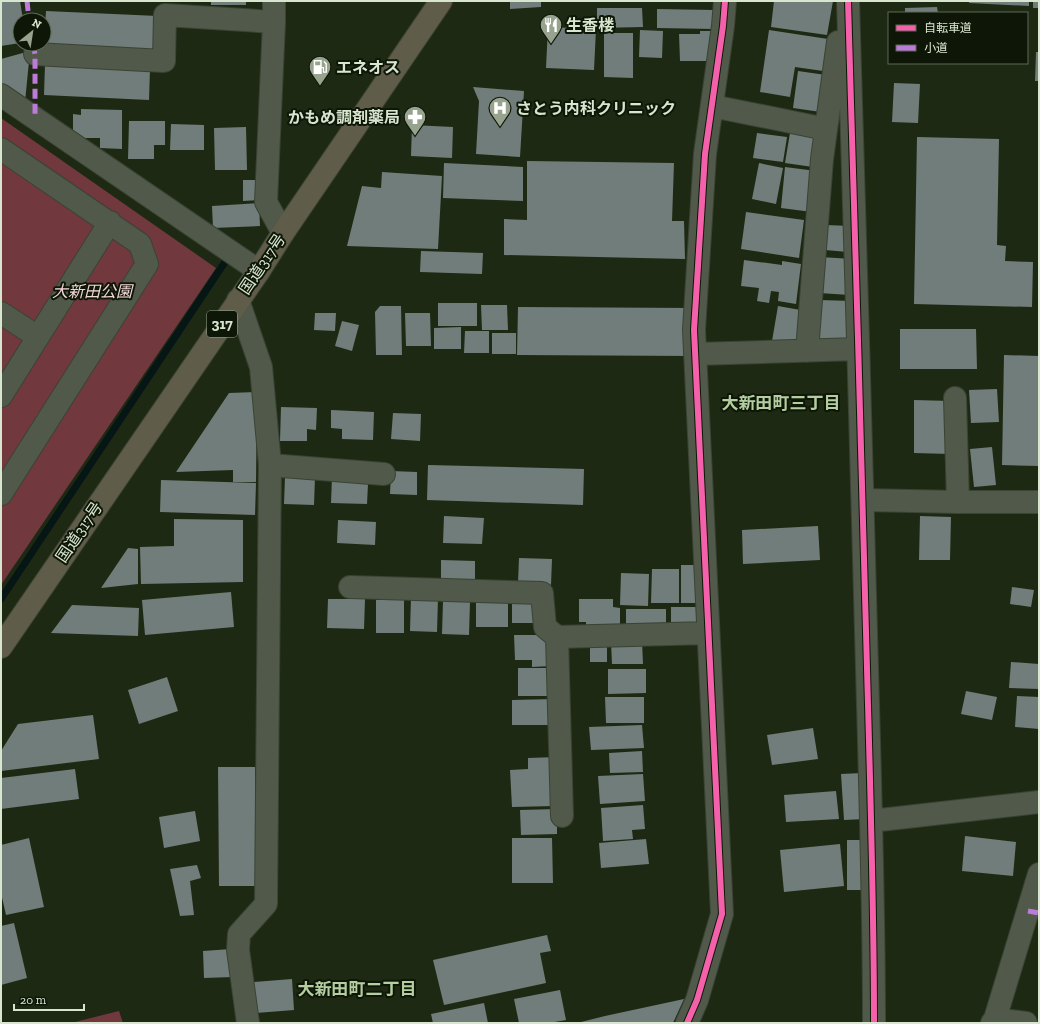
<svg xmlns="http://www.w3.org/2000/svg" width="1040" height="1024" viewBox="0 0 1040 1024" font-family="'Zilla Slab','Noto Sans JP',serif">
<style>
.green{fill:#71383e}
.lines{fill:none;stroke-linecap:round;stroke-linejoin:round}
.stream{stroke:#051614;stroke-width:7}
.building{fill:#717d7a}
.minor-casing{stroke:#3b4334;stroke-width:24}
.highway-casing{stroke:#3b4334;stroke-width:24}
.minor{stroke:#50594a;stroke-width:22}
.highway{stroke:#5f5d49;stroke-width:22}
.quiet{stroke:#bd7bd9;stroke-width:5;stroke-dasharray:10 5;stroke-linecap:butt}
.cycleway-casing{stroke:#0e1707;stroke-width:8}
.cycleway{stroke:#f560ab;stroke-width:6}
.labels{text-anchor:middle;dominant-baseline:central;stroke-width:4;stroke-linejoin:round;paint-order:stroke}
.shield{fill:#0e1707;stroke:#9ba793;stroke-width:1}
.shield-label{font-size:15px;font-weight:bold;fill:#d8e5cf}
.poi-label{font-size:16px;font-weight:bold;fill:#d8e5cf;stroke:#0e1707;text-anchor:start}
.street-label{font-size:16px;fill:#d8e5cf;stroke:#0e1707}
.park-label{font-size:16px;font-style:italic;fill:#f1d6d8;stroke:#0e1707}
.neighbourhood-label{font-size:17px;font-weight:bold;fill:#b4cea1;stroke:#0e1707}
</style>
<rect width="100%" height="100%" fill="#1e2914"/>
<path class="green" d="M1 118 216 268 1 585Z
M119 1011 123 1023H71Z"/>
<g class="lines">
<path class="stream" d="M1 599 227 259 221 255"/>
</g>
<path class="building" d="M1 1H20L23 20H20V43L1 46Z
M211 1H246V5H211Z
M510 1H541V7L510 9Z
M774 1H833L827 35 771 27Z
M969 1H1029V6L969 3Z
M1033 1H1039V8H1033Z
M937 7 938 13H905V8Z
M597 8H642L643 27 597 28Z
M657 9 714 10 715 29 657 28Z
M46 11 158 16 157 50 44 45Z
M548 27 596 29 594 70 546 68Z
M640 30 663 31 662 58 639 57Z
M769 30 828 39 823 71 795 67 790 97 760 92Z
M700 31H717V61H680L679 34H700Z
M604 33H633V78L604 77Z
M30 51 25 102 1 84V59Z
M1036 52H1039V81H1035Z
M45 64 150 69 149 100 44 95Z
M798 71 826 75 821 112 793 108Z
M894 83 920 84 918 123 892 122Z
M473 87 524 91 520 157 476 154 479 101Z
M81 109 122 110V149L100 148V138H73V114L81 115Z
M129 121H165V145H154V159H128Z
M171 124 204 125V150H170Z
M412 125 453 127 452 158 411 156Z
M246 127 247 170H215L214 128Z
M791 127 818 131 813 167 785 163Z
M757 133 787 137 783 162 753 158Z
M917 137 999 139 997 245 1006 246 1005 261 1033 262 1032 307 914 304Z
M527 161 674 163 672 221H684L685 259 504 255V219L527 220Z
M444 163 523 167V201L443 198Z
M759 163 783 168 776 204 752 199Z
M785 167 816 171 812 212 781 208Z
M382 172 442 176 438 249 347 246 362 186 381 188Z
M243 180H262V200L243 201Z
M259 203 260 226 213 228 212 206Z
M746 212 804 220 799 258 741 249Z
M826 225 850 226 848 252 825 250Z
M421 251 483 253 482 274 420 272Z
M821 257 852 259 850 295 819 293Z
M744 260 782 265V261L801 264 796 304 778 301 779 292 771 291 769 303 757 301 759 288 741 286Z
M819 300 853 301 852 340 818 339Z
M438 303H477V326H438Z
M481 305H507L508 330H482Z
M380 306H401L402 355H376L375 312Z
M778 306 806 311 800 346 772 341Z
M518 307 693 308 692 356 517 355Z
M315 313H336L335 331 314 330Z
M405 313H430L431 346H406Z
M342 321 359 325 352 351 335 346Z
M461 327V349H434V328Z
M900 329H976L977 369H900Z
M465 331H489V353H464Z
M492 333H516V354H492Z
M1004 355 1039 356V466L1002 465Z
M997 389 999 422 971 423 969 390Z
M257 392 256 482H233V470L176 472 229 393Z
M914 400 951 401 950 454 914 453Z
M281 407 317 408 316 430 307 429V441H280Z
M331 410 374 412 373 440 342 439V429L331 428Z
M393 413 421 414 420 441 391 439Z
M992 447 996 485 974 487 970 449Z
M428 465 584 469 583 505 427 500Z
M391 471 417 472V495L390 494Z
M285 476 315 477 314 505 284 504Z
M332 477 360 478V483L368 484 367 504 331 503Z
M161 480 256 483 255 515 160 512Z
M444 516 484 518 482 544 443 543Z
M920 516 951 517 950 560H919Z
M174 519 243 520V582L141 584 140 547 174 546Z
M338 520 376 522 375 545 337 543Z
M818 526 820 560 743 564 742 530Z
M128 548 138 549V584L101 588Z
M519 558 552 559 551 585 518 583Z
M441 560 475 561V579H441Z
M681 565H703V603H681Z
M652 569H679V603H651Z
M621 573 649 574 648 606 620 605Z
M1012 587 1034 590 1031 607 1010 604Z
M231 592 234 627 145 635 142 600Z
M411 597 438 598 437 632 410 631Z
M476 597 508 598V627H476Z
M328 599H365L364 629 327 628Z
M512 599H540V623H512Z
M579 599H613V607L620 608V632L586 631V622H579Z
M376 600H404V633H376Z
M443 601 470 602 469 635 442 634Z
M72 605 139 608 138 636 51 633Z
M671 607H704L698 630 671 629Z
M626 609H666V632L626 631Z
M514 635H550L551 666 532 667V660H515Z
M642 641 643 664H612L611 642Z
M590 645H607V662H590Z
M1011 662 1039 664V689L1009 688Z
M518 668H555V696H518Z
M608 669H646V693L608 694Z
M167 677 178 711 139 724 128 690Z
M966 691 997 697 992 720 961 714Z
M1017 696 1039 697V729L1015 727Z
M605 697H644V723H606Z
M555 699V725H512V700Z
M93 715 99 759 1 771V751L18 724Z
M642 725 644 748 591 750 589 727Z
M813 728 818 759 772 765 767 735Z
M642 751 643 772 610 773 609 753Z
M557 757 555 806 512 807 510 770 528 769V758Z
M218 767H255L256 886H219Z
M75 769 79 799 1 809V778Z
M862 773 865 819 844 820 841 774Z
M643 774 645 801 600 804 598 776Z
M836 791 839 819 786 822 784 795Z
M643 805 645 829 632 830 633 839 603 841 601 808Z
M557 809V834L521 835 520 810Z
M195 811 200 841 164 848 159 817Z
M965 836 1016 842 1013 876 962 871Z
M29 838 44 907 6 915 1 893V845Z
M512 838H552L553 883H512Z
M646 839 649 864 601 868 599 843Z
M847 840H868V890H847Z
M840 844 844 886 784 892 780 850Z
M197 865 201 878 190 881 194 915 180 916 170 869Z
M14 923 27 978 1 985V926Z
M547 935 551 951 540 953 546 983 444 1005 433 960Z
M231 949 233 977 204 978 203 951Z
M292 979 294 1010 256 1013 253 982Z
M560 990 566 1020 549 1023H519L514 999Z
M684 999 673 1023H577L605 1016Z
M484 1003 488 1023H433L431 1014Z"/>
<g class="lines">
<g class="minor-casing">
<path id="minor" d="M274 1V22L266 202 283 233
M848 1C854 236 863 470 868 705 871 811 874 917 874 1023
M35 54 164 61 165 15 274 22
M1 95 259 271
M712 106 826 129
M1 149 140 244 147 264 1 494
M238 300 261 367 270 465 266 904 239 934 238 950 248 1023
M1 313 38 337
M807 351 822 159 838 42
M695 354 858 349
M1 396 110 222
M955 398 958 502
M270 465 384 474
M864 500 958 502H1039
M350 587 542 593 545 627 557 637 708 633
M557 637 562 816
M871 821 1039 802
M995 1019 1026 1023
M687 1023 697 1000 722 914 694 330 705 154 723 26 725 1
M992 1023 995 1019 1039 874"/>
</g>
<g class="highway-casing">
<path id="highway" d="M1 647 259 271 283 233 441 1"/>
</g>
<use href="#minor" class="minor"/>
<use href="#highway" class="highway"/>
<path class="quiet" d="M27 1 29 20
M33 44 35 54V118
M1028 911 1039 913"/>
<g class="cycleway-casing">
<path id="cycleway" d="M848 1C854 236 863 470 868 705 871 811 874 917 874 1023
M687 1023 697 1000 722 914 694 330 705 154 723 26 725 1"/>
</g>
<use href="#cycleway" class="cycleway"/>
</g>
<defs>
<g id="restaurant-pin" transform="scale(1.15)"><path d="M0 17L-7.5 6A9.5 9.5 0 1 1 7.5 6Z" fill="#97a38e" stroke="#0e1707"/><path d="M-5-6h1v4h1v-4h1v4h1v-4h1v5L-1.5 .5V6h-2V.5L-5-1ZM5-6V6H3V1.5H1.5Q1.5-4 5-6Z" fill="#fff"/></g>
<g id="fuel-pin" transform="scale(1.15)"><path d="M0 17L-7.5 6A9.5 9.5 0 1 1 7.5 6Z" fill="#97a38e" stroke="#0e1707"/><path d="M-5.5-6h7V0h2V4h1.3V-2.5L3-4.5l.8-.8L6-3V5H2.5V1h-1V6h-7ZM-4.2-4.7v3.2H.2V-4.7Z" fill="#fff"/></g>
<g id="hospital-pin" transform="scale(1.15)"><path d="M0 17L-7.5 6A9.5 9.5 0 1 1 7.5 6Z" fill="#97a38e" stroke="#0e1707"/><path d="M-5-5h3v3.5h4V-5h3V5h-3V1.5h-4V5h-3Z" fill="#fff"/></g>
<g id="pharmacy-pin" transform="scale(1.15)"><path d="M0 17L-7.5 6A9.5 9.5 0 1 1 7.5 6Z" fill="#97a38e" stroke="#0e1707"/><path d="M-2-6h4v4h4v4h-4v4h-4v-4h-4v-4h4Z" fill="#fff"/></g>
</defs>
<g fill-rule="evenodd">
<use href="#restaurant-pin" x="551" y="25"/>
<use href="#fuel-pin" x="320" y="67"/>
<use href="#hospital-pin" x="500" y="108"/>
<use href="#pharmacy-pin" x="415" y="117"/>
</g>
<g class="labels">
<rect class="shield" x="207" y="311" width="30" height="26" rx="3"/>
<g class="shield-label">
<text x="222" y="324">317</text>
</g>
<g class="poi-label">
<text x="566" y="25">生香楼</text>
<text x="336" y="67">エネオス</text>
<text x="516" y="108">さとう内科クリニック</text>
<text x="400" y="117" text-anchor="end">かもめ調剤薬局</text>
</g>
<g class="street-label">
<text transform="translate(262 264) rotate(-56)">国道317号</text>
<text transform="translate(79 532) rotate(-56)">国道317号</text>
</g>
<g class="park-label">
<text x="92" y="291">大新田公園</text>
</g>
<g class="neighbourhood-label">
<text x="781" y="403">大新田町三丁目</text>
<text x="357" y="989">大新田町二丁目</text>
</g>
</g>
<rect width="1040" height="1024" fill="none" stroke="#d8e5cf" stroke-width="4"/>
<rect x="888" y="12" width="140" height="52" fill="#0e1707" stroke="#5f6957"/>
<rect x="896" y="25" width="20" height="6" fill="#f560ab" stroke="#5f6957"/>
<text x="924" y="32" font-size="12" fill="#d8e5cf">自転車道</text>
<rect x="896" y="45" width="20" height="6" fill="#bd7bd9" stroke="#5f6957"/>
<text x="924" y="52" font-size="12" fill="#d8e5cf">小道</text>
<g transform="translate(32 32) rotate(30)"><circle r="19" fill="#0e1707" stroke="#5f6957"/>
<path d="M0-3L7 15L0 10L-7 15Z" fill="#97a38e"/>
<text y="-6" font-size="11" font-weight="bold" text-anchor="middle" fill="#d8e5cf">N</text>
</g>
<path d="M14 1004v6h70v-6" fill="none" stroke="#d8e5cf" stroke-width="2"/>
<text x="20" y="1004" font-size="12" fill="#d8e5cf" stroke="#0e1707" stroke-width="3" paint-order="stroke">20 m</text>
</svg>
